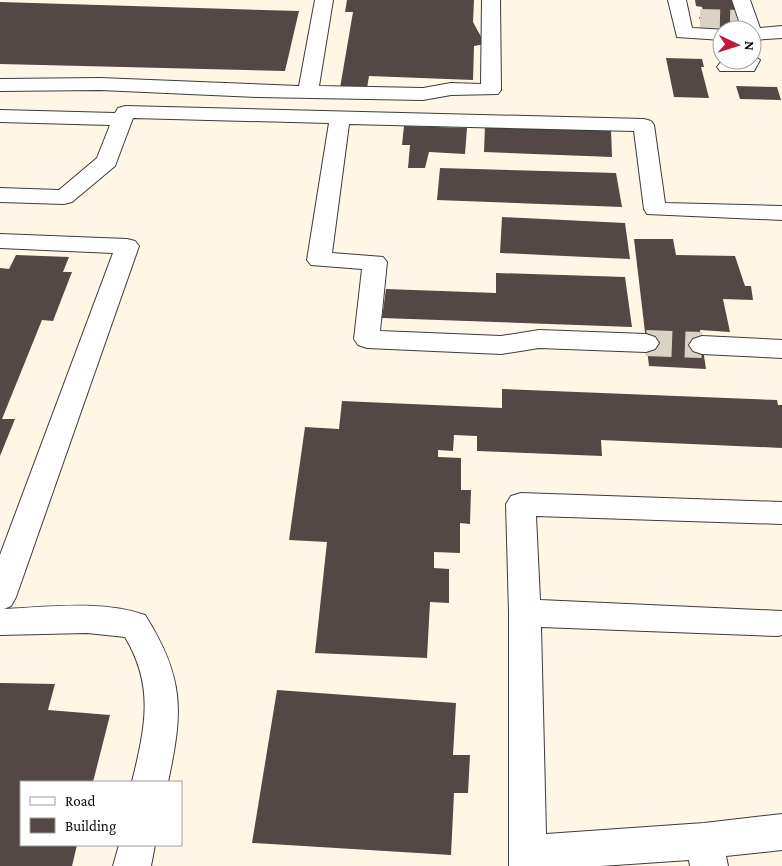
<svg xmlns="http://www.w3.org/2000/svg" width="782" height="866" viewBox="0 0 782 866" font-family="'Crimson Pro',serif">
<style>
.building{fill:#534845}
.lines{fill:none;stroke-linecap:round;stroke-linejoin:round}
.minor-tunnel-far1{stroke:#dad2c5;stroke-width:20;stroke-dasharray:20 10;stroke-linecap:butt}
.minor-tunnel{stroke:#dad2c5;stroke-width:26;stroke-dasharray:26 13;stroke-linecap:butt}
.minor-casing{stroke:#3c3c3c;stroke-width:2}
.minor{fill:#fff;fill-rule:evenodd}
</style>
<rect width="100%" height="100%" fill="#fff6e6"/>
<path class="building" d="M347 0H474L473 22 485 44 474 46 473 80 369 76 367 88H340L353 12H345Z
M695 0H736L745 30 704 31 699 17H705L702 7 696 6Z
M0 2 299 11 285 71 0 64Z
M666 58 702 59 704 67H701L709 98 674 97Z
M736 86 777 87 781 100 740 99Z
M485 125 611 129 612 157 484 152Z
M404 126 467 128 465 154 429 152 425 168H408L410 145H402Z
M440 168 616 173 622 207 437 200Z
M502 217 625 223 630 259 500 253Z
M634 239H673L676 255 735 256 745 286H751L753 300 723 299 730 332 700 330 706 369 649 366Z
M16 255 69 257 63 272H72L53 321 42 320 2 419H15L0 456V268L9 269Z
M496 273 625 277 632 327 382 318 386 289 496 293Z
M502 389 777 400 778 405H782V448L601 440 602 456 477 451V436L454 435 453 451 438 450V457L461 458V490H471L470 524 460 523V553L434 552V568L449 569V603L430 602 427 658 315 653 327 542 289 540 305 427 339 429 342 401 502 408Z
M0 683 55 684 48 710 110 715 93 782H21V845H77L72 866H0Z
M277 690 456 703 453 755H470L468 793H454L451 855 252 843Z"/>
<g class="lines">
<path class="minor-tunnel-far1" d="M700 19 742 20"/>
<path class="minor-tunnel" d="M646 343 702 345"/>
<g class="minor-casing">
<path id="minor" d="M315 0H333L319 86 423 88 451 83 481 84 482 0H500L501 90 498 94 451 95 423 100 257 97 100 90 0 91V79L100 78 299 86Z
M668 0H686L692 28 728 30H722V40L677 37Z
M732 0H750L760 28 782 26V38L752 40V30H742Z
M752 55 760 60 754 71H720L717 67 720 63 752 60Z
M125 106 644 119 651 121 654 125 665 203 782 206V220L647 214 644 209 634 131 349 124 332 253 383 257 387 262 380 331 501 336 539 330 646 334 655 337 659 343 655 349 646 352 539 348 501 354 367 348 358 345 354 339 362 269 311 265 307 260 329 123 133 118 115 166 72 202 64 204 0 202V188L59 190 97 158 110 125 0 122V110L115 113 118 108Z
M0 234 127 239 135 241 139 246 16 597 11 606 4 609C49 607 102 600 145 615 185 678 183 712 168 782H132C145 728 155 687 125 637L87 633 0 635V555L113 253 0 248Z
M702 336 782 340V358L702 354 693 351 689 345 693 339Z
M521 493 782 502V524L536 516 540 600 782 611V635L778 636 541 627 546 834 704 823 782 814V850L726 856 728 866H690L689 860 601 866H509V613L506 504 511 496Z
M119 845H155L151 866H113Z"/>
</g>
<use href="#minor" class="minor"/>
</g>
<rect x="20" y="781" width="162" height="65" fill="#ffffff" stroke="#9d9d9d"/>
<rect x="30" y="797" width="25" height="8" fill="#ffffff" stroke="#9d9d9d"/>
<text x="65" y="806" font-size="15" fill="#090909">Road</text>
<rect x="30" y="818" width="25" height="15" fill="#534845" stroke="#9d9d9d"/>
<text x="65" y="831" font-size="15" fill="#090909">Building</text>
<g transform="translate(737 45) rotate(94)"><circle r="24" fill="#ffffff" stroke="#9d9d9d"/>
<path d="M0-4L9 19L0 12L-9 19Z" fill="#c3183b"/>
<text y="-8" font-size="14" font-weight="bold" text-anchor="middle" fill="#090909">N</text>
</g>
</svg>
